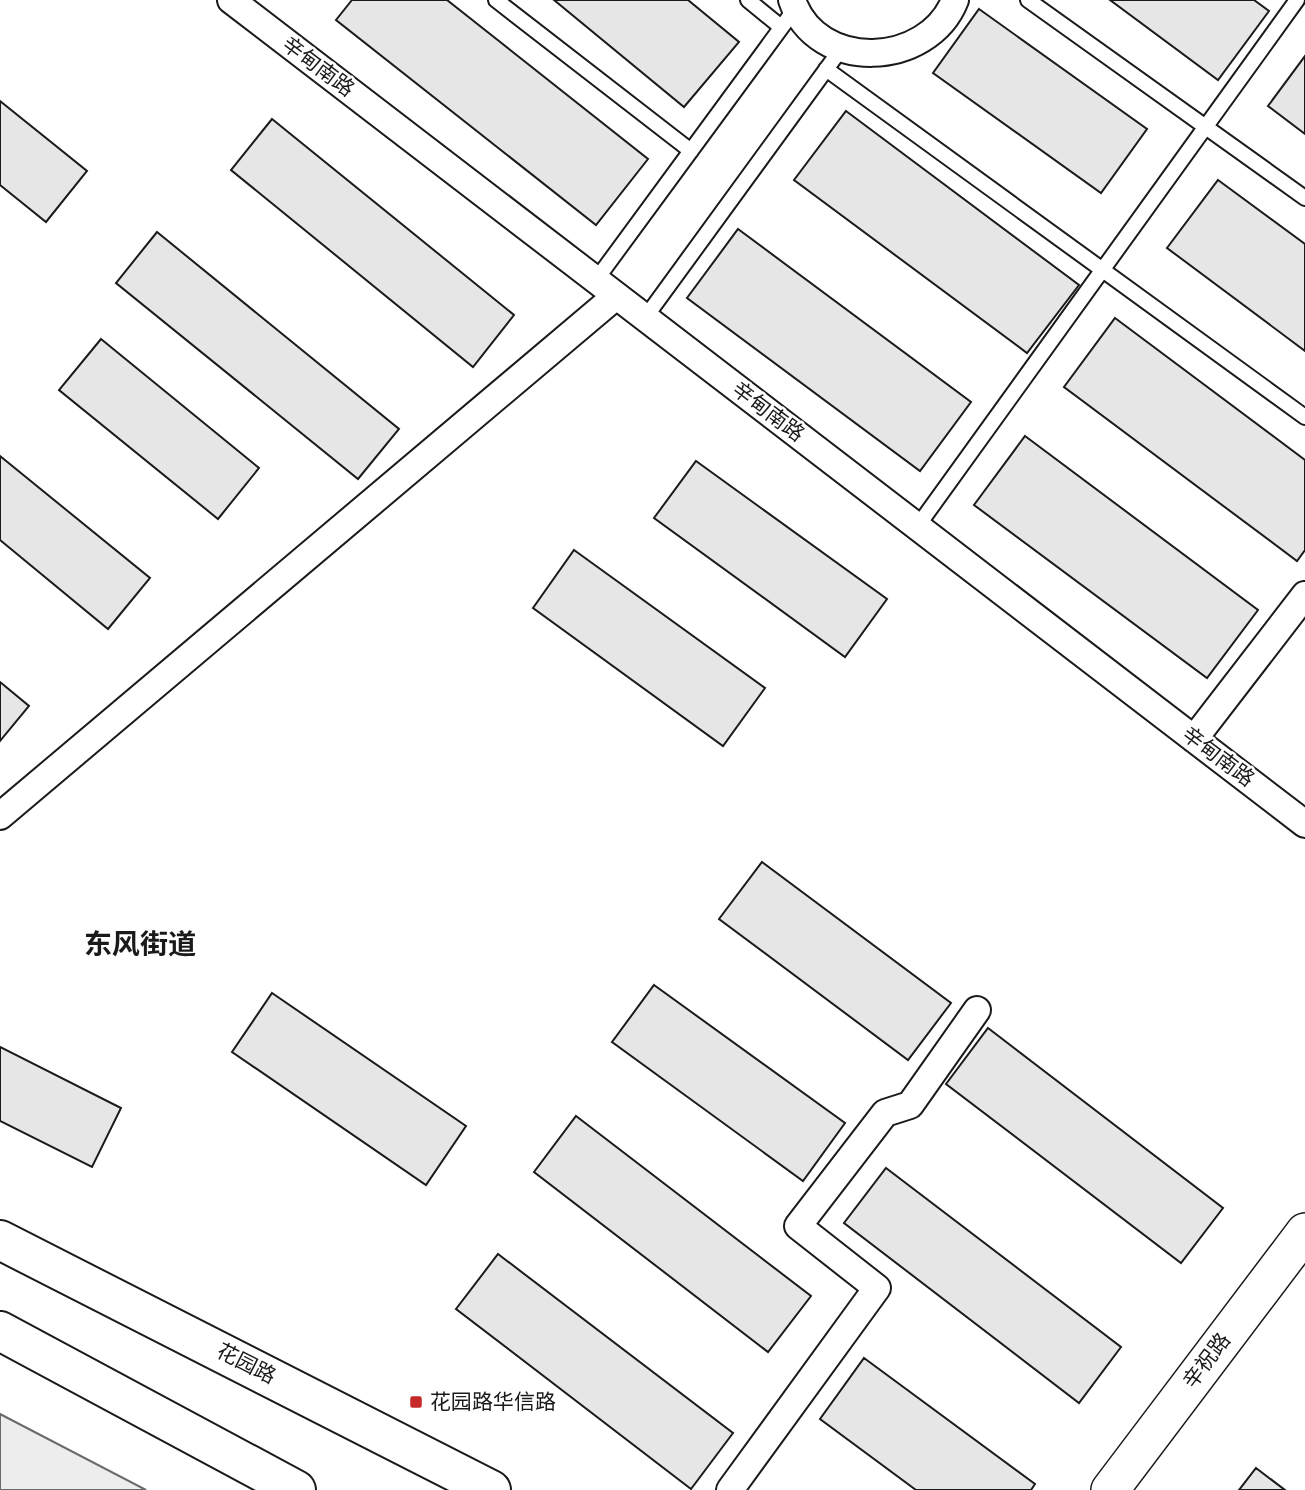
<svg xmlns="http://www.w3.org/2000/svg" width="1305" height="1490" viewBox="0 0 1305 1490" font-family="'Alegreya Sans','Noto Sans SC',sans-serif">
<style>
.parking{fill:#ededed;stroke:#6a6a6a;stroke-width:2}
.building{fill:#e6e6e6;stroke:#1a1a1a;stroke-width:2}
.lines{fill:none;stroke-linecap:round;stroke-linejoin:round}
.lane-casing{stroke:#1a1a1a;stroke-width:18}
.street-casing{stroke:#1a1a1a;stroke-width:30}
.secondary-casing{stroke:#1a1a1a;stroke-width:40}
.primary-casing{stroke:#1a1a1a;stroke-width:42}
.lane{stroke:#fff;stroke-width:14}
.street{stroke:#fff;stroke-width:26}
.secondary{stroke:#fff;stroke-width:37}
.primary{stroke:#fff;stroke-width:38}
.poi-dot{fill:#c62828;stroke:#fff;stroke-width:2.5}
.labels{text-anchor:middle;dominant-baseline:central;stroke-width:5;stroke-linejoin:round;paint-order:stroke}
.street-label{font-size:21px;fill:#1a1a1a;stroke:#fff}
.poi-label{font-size:21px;fill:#1a1a1a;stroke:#fff;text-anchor:start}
.district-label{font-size:28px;font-weight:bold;fill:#1a1a1a;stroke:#fff}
</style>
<rect width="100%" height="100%" fill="#fff"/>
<path class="parking" d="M0 1414 146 1490H0Z"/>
<path class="building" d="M352 0H447L648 159 596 225 336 20Z
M554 0H688L739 42 684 107Z
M1110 0H1254L1269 11 1218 80Z
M979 9 1147 129 1101 193 933 73Z
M1305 56V134L1268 106Z
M0 101 87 171 46 222 0 185Z
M846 111 1079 285 1027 353 794 180Z
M272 119 514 315 473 367 231 170Z
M1218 180 1305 244V351L1167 248Z
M738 229 971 402 920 471 687 298Z
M157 232 399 429 358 479 116 283Z
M1115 318 1305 460V550L1297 561 1064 387Z
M101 339 259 468 218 519 59 390Z
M1025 436 1258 610 1207 678 974 505Z
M0 456 150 578 108 629 0 540Z
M696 461 887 599 845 657 654 518Z
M574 550 765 688 723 746 533 608Z
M0 682 29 706 0 741Z
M762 862 951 1003 908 1060 719 919Z
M654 985 845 1123 803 1181 612 1042Z
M272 993 466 1126 426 1185 232 1052Z
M988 1028 1223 1208 1181 1263 946 1084Z
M0 1047 121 1108 92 1167 0 1121Z
M576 1116 811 1296 768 1352 534 1172Z
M886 1168 1121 1347 1079 1403 844 1223Z
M498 1254 733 1433 691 1489 456 1309Z
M864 1358 1035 1484 1031 1490H916L820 1419Z
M1256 1468 1285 1490H1239Z"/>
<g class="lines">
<g class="lane-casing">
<path id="lane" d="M496 0 691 151
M748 0 781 27
M1028 0 1305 198
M826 69 1305 417
M596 280 795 9
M645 318 841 49
M917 527 1297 0"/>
</g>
<g class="street-casing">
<path id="street" d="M231 0 1305 824
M792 0C817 73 928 68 955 0
M1194 739 1305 595
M0 816 616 296
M730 1490 877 1288 798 1226 885 1113 910 1105 977 1010"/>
</g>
<g class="secondary-casing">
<path id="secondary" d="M1110 1490 1305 1232"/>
</g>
<g class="primary-casing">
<path id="primary" d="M0 1240 491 1490
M0 1331 296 1490"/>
</g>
<use href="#lane" class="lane"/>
<use href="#street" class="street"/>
<use href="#secondary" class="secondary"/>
<use href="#primary" class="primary"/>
</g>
<rect class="poi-dot" x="409" y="1395" width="14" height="14" rx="3.5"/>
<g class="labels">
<g class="street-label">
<text transform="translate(318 67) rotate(37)">辛甸南路</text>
<text transform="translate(768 412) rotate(37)">辛甸南路</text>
<text transform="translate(1218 757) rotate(37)">辛甸南路</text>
<text transform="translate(1207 1361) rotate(-53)">辛祝路</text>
<text transform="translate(246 1364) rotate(27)">花园路</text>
</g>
<g class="poi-label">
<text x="430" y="1402">花园路华信路</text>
</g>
<g class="district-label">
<text x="140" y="946">东风街道</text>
</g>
</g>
</svg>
